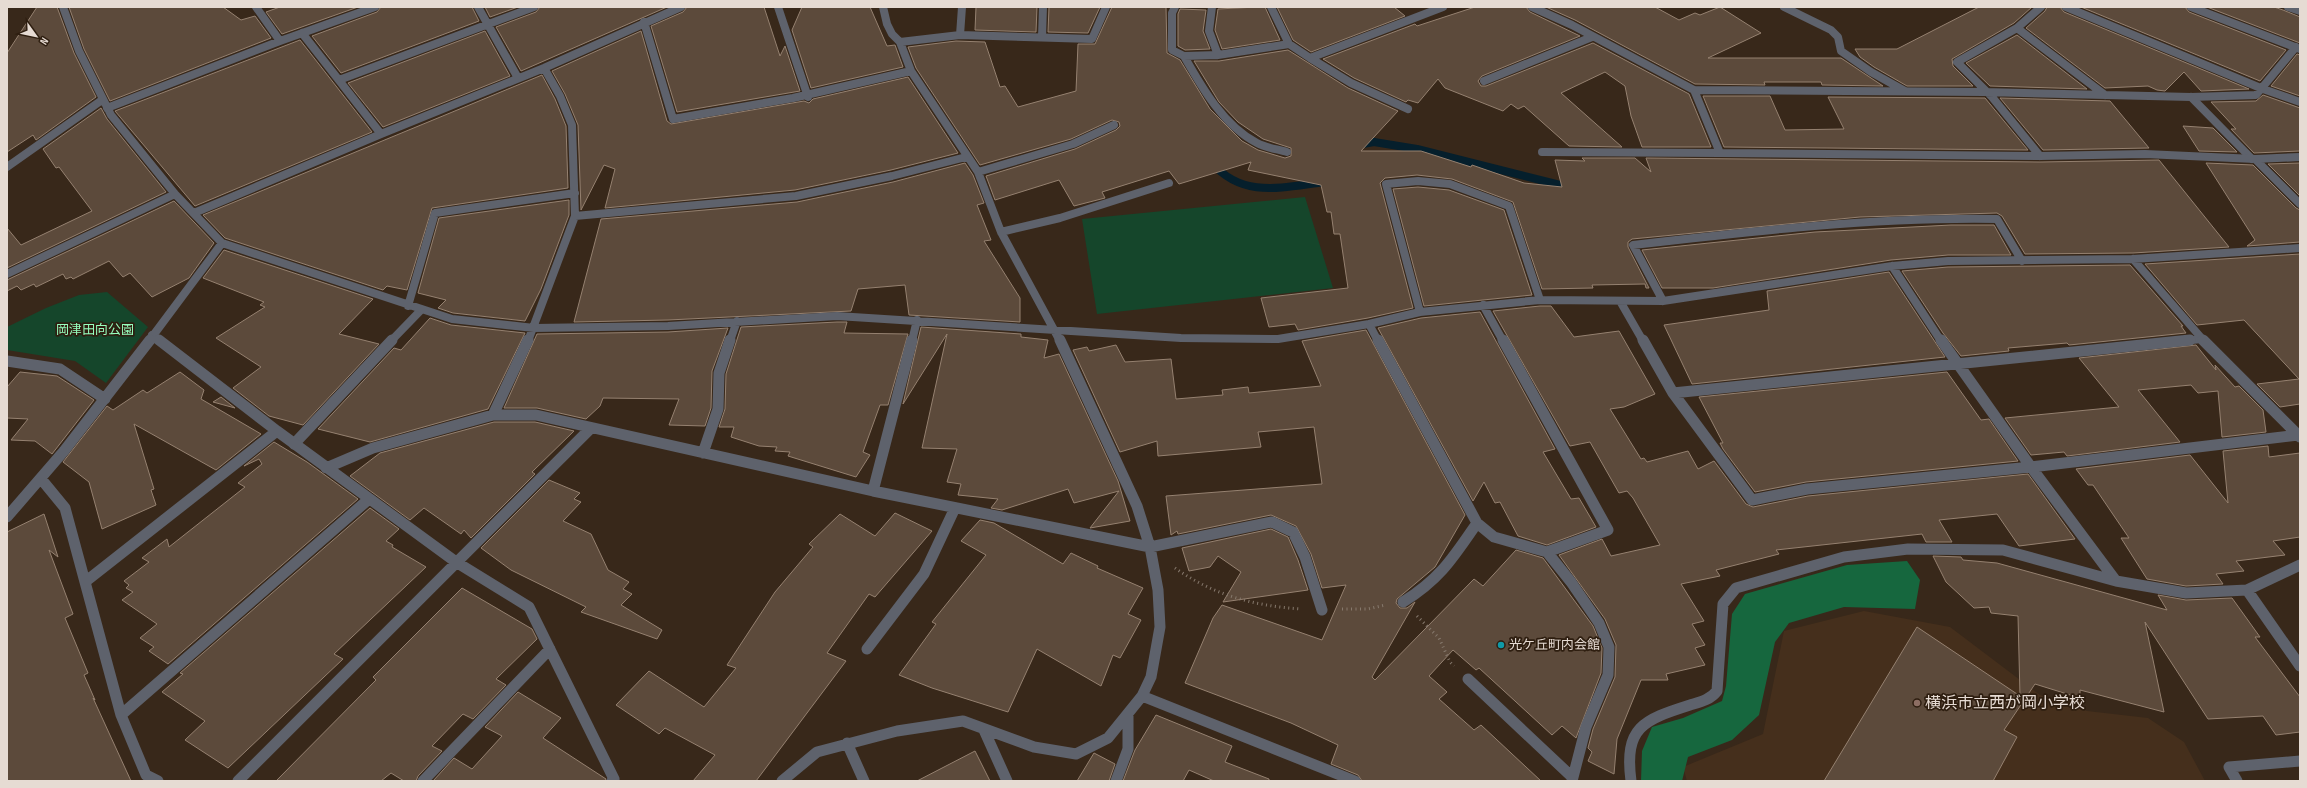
<svg xmlns="http://www.w3.org/2000/svg" width="2307" height="788" viewBox="0 0 2307 788" font-family="'Sofia Sans Condensed','Noto Sans JP',sans-serif">
<style>
.built{fill:#452f1c}
.green{fill:#15462b}
.forest{fill:#16673e}
.lines{fill:none;stroke-linecap:round;stroke-linejoin:round}
.stream{stroke:#051f2c;stroke-width:8}
.building{fill:#5c4a3b;stroke:#958170}
.path{stroke:#86796d;stroke-width:3;stroke-dasharray:1 3.5;stroke-linecap:butt}
.service-far1{stroke:#5e626c;stroke-width:8}
.service{stroke:#5e626c;stroke-width:11}
.minor-far1{stroke:#5e626c;stroke-width:8}
.minor{stroke:#5e626c;stroke-width:11}
.culture-dot{fill:#0f9aa8;stroke:#2e1e10;stroke-width:1.5}
.education-dot{fill:#8d6e63;stroke:#2e1e10;stroke-width:1.5}
.labels{text-anchor:middle;dominant-baseline:central;stroke-width:3.5;stroke-linejoin:round;paint-order:stroke}
.park-label{font-size:13px;fill:#96febe;stroke:#2e1e10}
.poi-label{font-size:13px;fill:#e6dbd3;stroke:#2e1e10;text-anchor:start}
.near-poi-label{font-size:16px;fill:#e6dbd3;stroke:#2e1e10;text-anchor:start}
</style>
<rect width="100%" height="100%" fill="#38281a"/>
<path class="built" d="M1864 611 1950 627 2040 695 2087 711 2148 718 2184 742 2205 781H1687L1683 767 1763 734 1784 631Z"/>
<path class="green" d="M1305 197 1333 288 1097 314 1082 219Z
M107 292 148 327 106 383 75 361 7 350V327L46 308 79 295Z"/>
<path class="forest" d="M1907 561 1920 580 1915 609 1844 607 1789 623 1775 642 1759 715 1732 740 1688 757 1682 781H1641L1642 751 1652 727 1683 718 1722 701 1726 686 1732 614 1745 594 1847 565Z"/>
<g class="lines">
<path class="stream" d="M1357 145 1374 142 1417 149 1572 188
M1212 163C1243 199 1283 187 1325 182"/>
</g>
<path class="building" d="M37 7H57L74 53 96 97 36 140 33 135 7 152V53Z
M69 7H223L241 20 255 16 271 38 110 101 84 49Z
M280 7H358L282 34 266 12Z
M381 7H472L479 21 341 73 312 36 377 12Z
M485 7H518L490 17Z
M540 7H667L521 71 496 27 536 12Z
M687 7H764L780 56 785 46 800 91 677 112 651 26 683 12Z
M802 7H870L887 46 895 45 903 67 811 88 792 30Z
M976 7H1037L1036 32 975 30Z
M1049 7H1100L1088 33 1048 32Z
M1112 7H1166L1167 53 1180 60 1210 109 1242 141 1258 150 1285 158 1291 156V148L1263 139 1238 122 1219 102 1194 61H1219L1288 50 1348 88 1398 111 1361 151H1421L1471 167 1472 165 1524 183 1562 187 1555 160 1585 161 1582 158H1635L1651 172 1646 158 2040 162 2159 160 2229 247 2133 253 2025 254 2002 216 1997 213 1860 217 1632 239 1628 242V247L1649 288H1646L1645 284 1592 285 1593 288 1542 289 1513 202 1452 179 1417 175 1385 178 1380 183 1413 308 1368 318 1298 330 1295 324 1269 327 1261 298 1348 288 1340 234H1334L1331 212H1327L1321 185 1248 170 1251 162 1179 184 1169 171 1102 192 1105 198 1074 206 1059 180 995 200 986 176 1075 149 1116 130 1120 126 1119 122 1112 120 1071 139 980 165 916 68 908 47 956 41 985 42 1000 87 1005 86 1018 107 1076 91 1078 44H1095Z
M1257 7H1265L1280 40 1222 49 1215 30 1218 9Z
M1277 7H1394L1405 16 1311 52 1293 40Z
M1475 7H1526L1530 12 1580 36 1482 76 1478 81 1481 86H1486L1593 43 1689 94 1711 147H1642L1631 116 1625 86 1605 72 1561 93 1622 147 1569 146 1524 106 1518 109 1511 104 1503 111 1445 88 1438 79 1418 103 1408 100 1406 102 1354 78 1323 59 1415 24 1417 26Z
M1546 7H1655L1679 20 1695 13 1700 15 1720 7 1761 33 1708 58H1841L1883 86 1822 85 1821 82H1764L1765 85 1695 84 1575 20Z
M1979 7H2032L2014 23 1952 59 1953 66 1973 86H1907L1874 67 1860 57 1855 49H1897Z
M2047 7H2060L2064 12 2249 89 2201 91 2184 72 2165 91 2157 90 2148 86 2105 88 2026 28 2045 11Z
M2081 7H2185L2189 12 2286 50 2260 81Z
M2207 7H2274L2283 10 2300 17V43Z
M1180 9 1206 10 1203 31 1210 49 1185 50 1178 46V14Z
M485 31 510 76 383 127 348 83Z
M641 31 667 121 671 124 804 101 809 103 813 99 908 77 958 153 891 170 795 190 605 208 615 169 604 165 581 210 578 125 565 94 552 71Z
M2017 35 2087 89 1990 86 1966 63Z
M300 40 372 132 195 206 115 111Z
M2297 54 2300 55V96L2271 86Z
M542 75 555 99 566 126 568 188 432 208 407 290 387 286 383 290 225 238 203 215Z
M2263 95 2300 108V151L2254 153 2231 129H2236L2211 102 2256 101Z
M1703 96H1770L1785 130 1844 129 1828 97 1985 98 2028 150 1724 147Z
M2000 98 2110 101 2149 148 2043 150Z
M101 108 107 119 166 192 7 268V228L21 245 92 211 59 167 56 168 43 149Z
M2183 126 2213 128 2237 152 2199 151Z
M965 163 973 175 984 203 977 205 991 240 984 241 1020 298V322L909 315 905 285 858 289 851 311 668 320 574 322 601 219 797 202 893 182Z
M2206 163 2253 165 2296 208 2300 210V242L2247 246 2255 240Z
M2300 163V196L2268 164Z
M1418 187 1449 190 1504 210 1532 295 1424 306 1393 189Z
M569 200V215L541 289 525 321 453 313 438 308 446 300 418 293 439 218Z
M174 201 214 243 189 278 152 297 130 273 123 277 109 261 73 279 71 277 66 279 63 274 36 287 34 284 21 290 17 286 7 291V280Z
M1951 225H1994L2011 255H1948L1891 260 1713 288H1662L1642 250 1815 232Z
M224 250 373 299 339 334 379 344 303 425 269 416 233 388 261 367 216 338 265 307 260 305 264 302 203 278Z
M2300 254V404L2280 407 2257 384 2299 379 2244 320 2197 325 2145 264Z
M2130 265 2183 326H2181L2186 333 2069 345 2067 343 2008 348 2009 351 1961 356 1943 333 1902 271 1948 267Z
M1889 272 1945 357 1692 384 1664 325 1769 310 1767 291Z
M1540 306H1551L1574 337 1619 331 1655 394 1624 407 1610 409 1641 459 1644 458 1647 462 1688 451 1698 469 1714 461 1746 504 1753 507 1808 496 2028 474 2075 539 2019 546 1997 514 1939 520 1952 542H1926L1922 534 1776 550 1779 554 1716 570 1720 576 1681 584 1704 621 1692 624 1705 645 1695 648 1705 665 1666 674 1668 680H1641L1617 739 1614 774 1588 761 1592 752 1588 748 1593 729 1615 677 1616 645 1605 619 1559 555 1602 539 1611 556 1660 545 1633 498 1627 491 1619 493 1590 442 1570 446 1493 311Z
M1480 312 1555 449 1543 452 1571 499 1579 498 1596 527 1547 545 1518 536 1500 502 1495 503 1484 482 1473 501 1378 328 1421 318Z
M430 318 451 325 525 333 488 409 370 442 318 429 394 348 401 350Z
M837 322H847L844 333 908 334 888 405H880L863 452 870 455 856 477 788 456 790 452 775 451 777 447 759 446 731 437 734 427H719L725 409 726 374 741 327Z
M921 327 1021 334V337L1048 340 1044 358 1059 354 1118 481 1130 521 1090 528 1119 491 1074 503 1068 489 1002 510 991 508 998 499 958 495 961 484 947 482 957 449 922 448 947 334 903 404Z
M728 328 712 371 711 408 705 426 669 425 679 399 603 398 600 406 586 419 537 408H504L537 334 668 332Z
M1366 330 1465 515 1435 567 1397 599 1396 603 1400 608H1407L1415 602 1372 677 1375 680 1474 579 1483 586 1516 550 1543 558 1593 626 1602 648 1601 673 1576 738 1562 726 1552 735 1479 668 1476 670 1453 650 1429 676 1447 692 1439 699 1474 730 1481 725 1541 781H1362L1358 775 1331 764 1338 745 1291 723 1185 683 1213 618 1222 605 1322 640 1346 585 1322 588 1311 554 1296 526 1271 515 1178 534 1177 531 1171 535 1166 496 1322 484 1314 427 1258 432 1261 447 1158 456 1157 441 1120 452 1073 350 1087 347 1089 351 1116 345 1125 362 1171 359 1176 399 1223 395 1222 390 1248 387 1249 393 1321 386 1302 341Z
M2196 345 2216 370 2215 365 2235 387 2239 386 2263 410 2266 432 2222 437 2218 391 2198 393 2191 385 2138 390 2180 442 2067 456 2064 452 2031 455 2005 418 2119 407 2079 358Z
M20 372 57 376 94 400 52 454 35 441 11 440 28 419 7 418V387Z
M180 372 204 390 201 399 261 434 216 470 134 424 154 489 151 490 156 505 102 529 89 482 63 462 107 406 113 410 143 390 147 393Z
M1947 372 1981 420 1989 419 2018 461 1806 482 1755 492 1723 449 1720 443H1723L1699 397Z
M221 397 235 408 213 402Z
M494 422H535L574 431 532 472 535 474 471 538 464 530 461 534 424 508 410 520 350 476 380 453Z
M274 442 307 462 358 499 168 664 149 651 154 647 140 638 157 624 122 600 133 592 126 588 129 585 124 581 149 562 142 558 167 539 169 547 245 487 238 483 262 464 259 459 244 466Z
M2268 446 2269 457 2300 453V537L2273 541 2285 555 2236 561 2244 571 2216 574 2223 584 2186 586 2147 579 2121 538H2129L2093 485H2088L2076 469 2190 455 2228 503 2223 451Z
M549 480 580 493 574 499 581 502 563 521 591 534 608 570 629 582 623 589 632 594 621 605 662 630 657 639 581 612 586 607 511 570 481 548Z
M370 508 399 529 386 541 393 545 392 547 426 567 334 654 343 659 228 768 185 740 205 721 162 692 183 674 180 673Z
M895 513 932 531 875 597 869 594 827 653 846 661 756 781H693L715 755 665 728 659 734 616 705 649 671 704 707 736 668 727 665 775 592 813 547 809 544 840 514 875 536Z
M44 514 58 557 49 550 73 614 65 618 88 673 84 675 95 700 93 698 131 781H7V532Z
M980 520 994 523 1063 564 1071 553 1098 566 1097 568 1143 588 1128 614 1141 620 1120 658 1113 655 1101 686 1037 649 1008 712 932 688 899 675 936 624 932 622 986 555 961 541Z
M1271 529 1288 537 1298 560 1308 590 1223 602 1241 572 1218 556 1210 567 1189 571 1182 548Z
M1933 556 1961 557 1963 560 1997 563 2167 610 2158 595 2186 600 2232 598 2260 637H2255L2300 697V732L2276 735 2263 716 2208 719 2145 622 2164 712 2080 690V698L2035 684 2004 730 2017 737 1993 781H1824L1917 627 2020 696 2018 616 1991 613 1989 607 1974 608 1946 582Z
M462 588 532 629 537 639 496 679 506 685 473 719 463 714 432 746 442 751 418 776 416 781H404L391 773 381 781H276L376 680 373 677Z
M518 692 561 718 543 738 606 779 605 781H433L454 758 472 769 502 736 485 727Z
M1156 715 1232 746 1225 762 1269 779V781H1214L1189 770 1183 781H1123L1135 750Z
M975 751 990 781H917Z
M1094 753 1115 764 1109 781H1077Z"/>
<g class="lines">
<path class="path" d="M1175 568C1213 595 1255 606 1301 609
M1342 609H1368L1385 605
M1417 616 1439 638 1450 662 1454 666"/>
<path class="service-far1" d="M2191 97 2252 159
M391 341 421 310"/>
<path class="service" d="M294 444 392 340"/>
<path class="minor-far1" d="M63 7 79 51 111 115 175 194 222 243 452 319 534 328 668 326 837 316 1181 338 1278 339 1369 324 1420 312 1540 300 1663 301 1892 266 1948 261 2133 259 2300 248
M256 7 280 41
M478 7 518 78
M778 7 808 97
M883 7 887 24 892 34 900 42 911 71 978 172 1001 232 1060 341
M1175 7 1172 13V50L1184 56
M1212 7 1209 31 1218 55
M1271 7 1289 44 1310 58 1443 7
M1532 7 1572 25 1694 90 1984 92 2191 97 2256 95 2296 47
M1784 7 1831 30 1838 37 1841 51 1871 72 1905 91
M2066 7 2263 89 2300 102
M2191 7 2300 49
M2288 7 2300 11
M644 22 673 119 793 98 911 71
M2017 28 2105 95
M302 33 381 134 544 68 681 7
M960 35 1092 39 1106 7
M1042 37 1043 7
M900 42 960 35 962 7
M1310 58 1351 83 1408 109
M339 80 534 7
M1484 81 1592 37
M1694 90 1720 153 2040 156 2145 154 2255 159 2300 204
M107 108 280 41 375 7
M1287 152C1277 149 1266 148 1257 143 1224 126 1202 88 1184 56L1218 55 1289 44
M1542 152 1720 153
M2040 156 1992 97 1957 62 2017 28 2041 7
M2255 159 2300 157
M7 167 102 100
M978 172 1073 144 1114 125
M194 213 381 134
M575 216 796 196 892 176 966 157
M1001 232 1060 218 1169 183
M2133 259 2204 341
M1892 266 1941 341
M7 274 175 194
M1620 301 1643 341
M1663 301 1633 245C1754 231 1875 217 1997 219L2022 261
M1483 305 1503 341
M408 306 435 213 575 193
M1420 312 1386 184 1418 181 1450 184 1509 206 1540 300
M1369 324 1378 341
M152 335 160 341
M149 341 222 243
M528 341 575 216 572 125 560 96 544 68
M730 341 737 321
M912 341 917 320
M2181 341 2202 339"/>
<path class="minor" d="M159 340 277 431 456 562 529 607 614 779 612 781
M1378 340 1477 523 1494 537 1547 552 1571 582 1599 623 1609 647 1608 675 1586 727 1572 781
M1503 340 1608 530 1547 552
M1643 340 1673 393 1752 500 1807 489 2031 467 1941 340
M2203 340 2300 437
M7 361 60 369 105 399
M1673 393 2190 340
M493 415 528 340
M703 453 718 409 719 373 730 340
M326 468 373 448 493 415H536L873 491 1150 547 1272 522 1293 532 1305 557 1322 610
M42 480 65 508 121 715 146 775 158 781
M873 491 912 340
M7 517 64 451 150 340
M2116 581 2031 467 2298 435
M85 582 277 431
M2247 590 2300 666
M1403 602C1440 579 1453 558 1477 523
M867 649 924 574 955 508
M1468 679 1571 776
M1142 696 1355 781
M121 715 369 499
M984 730 1007 781
M847 743 864 781
M238 781 591 428
M423 781 550 649
M782 781 817 752 897 731 963 721 1034 747 1076 754 1108 738 1142 696 1151 677 1160 627 1158 590 1150 547 1137 506 1060 340
M1116 781 1128 749V714
M1631 781C1624 727 1643 720 1690 705 1700 702 1710 700 1717 691L1723 604 1736 588 1844 557 1908 549 2003 550 2116 581 2186 593 2247 590 2300 565
M2237 781 2229 767 2300 761"/>
</g>
<circle class="culture-dot" cx="1501" cy="645" r="4"/>
<circle class="education-dot" cx="1917" cy="703" r="4"/>
<g class="labels">
<g class="park-label">
<text x="95" y="330">岡津田向公園</text>
</g>
<g class="poi-label">
<text x="1509" y="645">光ケ丘町内会館</text>
</g>
<g class="near-poi-label">
<text x="1925" y="703">横浜市立西が岡小学校</text>
</g>
</g>
<rect width="2307" height="788" fill="none" stroke="#e6dbd3" stroke-width="16"/>
<g transform="translate(36 36) rotate(123)" stroke="#2e1e10" stroke-width="3" paint-order="stroke">
<path d="M0-3L7 15L0 10L-7 15Z" fill="#e6dbd3"/>
<text y="-6" font-size="11" font-weight="bold" text-anchor="middle" fill="#e6dbd3">N</text>
</g>
</svg>
